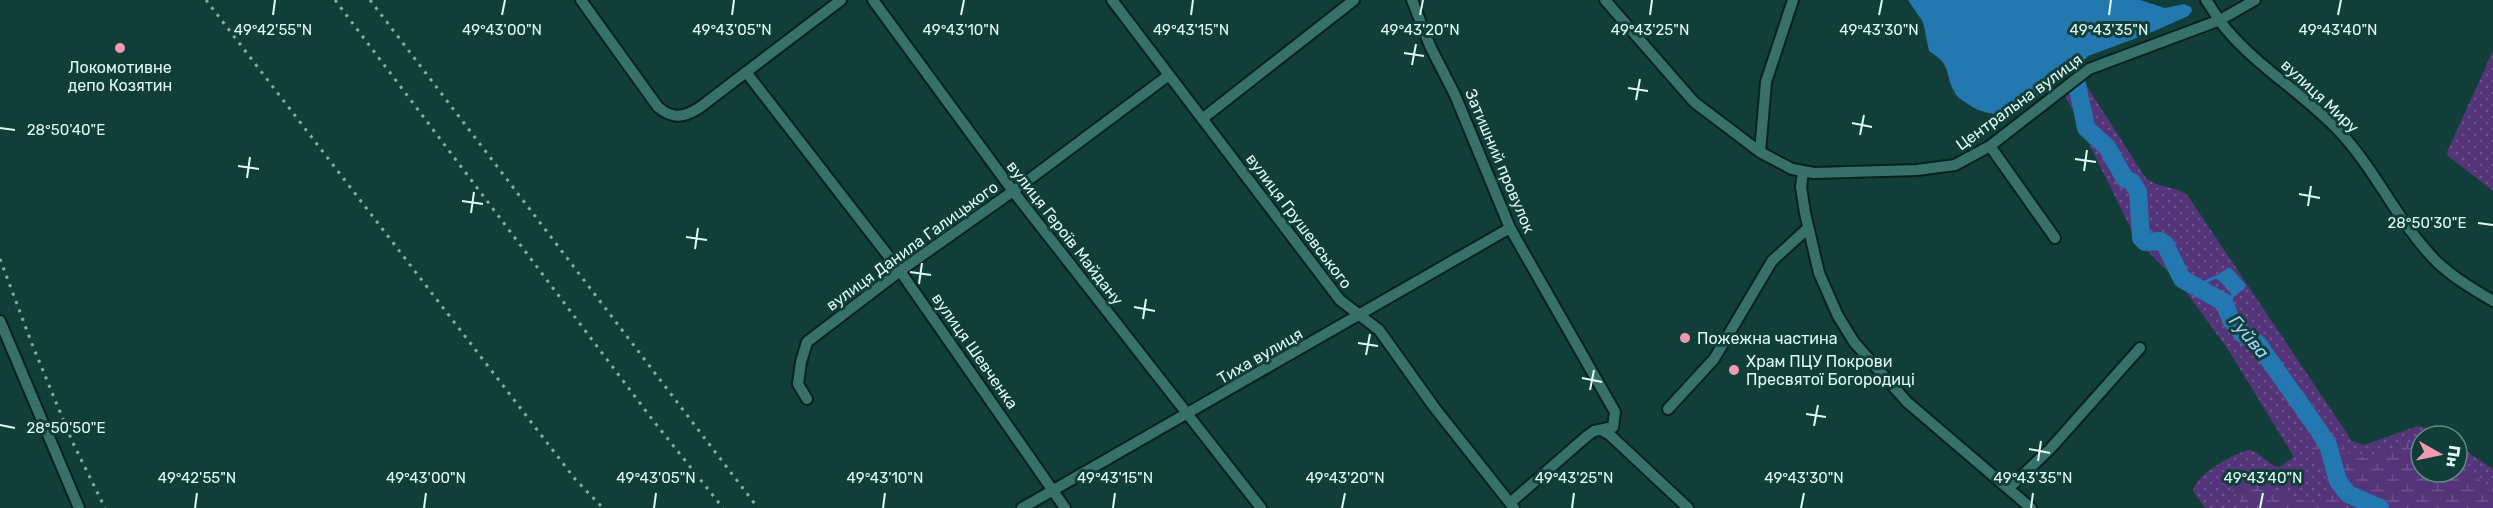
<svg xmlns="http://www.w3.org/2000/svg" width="2493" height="508" viewBox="0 0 2493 508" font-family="Rubik,sans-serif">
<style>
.grass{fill:url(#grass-dots)}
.wetland{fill:url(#wetland-marsh)}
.water{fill:#2378af}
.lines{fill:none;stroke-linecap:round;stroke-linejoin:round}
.stream{stroke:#2378af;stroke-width:3}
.river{stroke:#2378af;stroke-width:18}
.minor-casing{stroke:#04231f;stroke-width:14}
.minor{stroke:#387169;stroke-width:10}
.rail{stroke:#87aba5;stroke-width:3;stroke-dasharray:3 6;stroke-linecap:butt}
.ticks{fill:none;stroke:#defbf5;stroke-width:2}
.poi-dot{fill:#f19ab1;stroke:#113e38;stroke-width:2}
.labels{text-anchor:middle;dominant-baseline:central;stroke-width:6;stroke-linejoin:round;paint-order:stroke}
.poi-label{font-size:16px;fill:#defbf5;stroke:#113e38;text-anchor:start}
.street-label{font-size:16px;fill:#defbf5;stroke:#113e38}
.water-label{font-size:18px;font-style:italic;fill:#a4d2f6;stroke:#113e38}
.ticks-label{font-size:15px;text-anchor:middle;fill:#defbf5;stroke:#113e38;stroke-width:6;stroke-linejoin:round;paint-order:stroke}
</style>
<defs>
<pattern id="grass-dots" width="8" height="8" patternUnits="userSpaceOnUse" patternTransform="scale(1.5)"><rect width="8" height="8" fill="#543579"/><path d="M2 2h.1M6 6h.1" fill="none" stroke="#6c538d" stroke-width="1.8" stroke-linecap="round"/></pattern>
<pattern id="wetland-marsh" width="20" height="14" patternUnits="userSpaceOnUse" patternTransform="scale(1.5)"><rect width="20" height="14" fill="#543579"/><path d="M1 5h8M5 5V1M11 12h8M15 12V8" fill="none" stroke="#6c538d"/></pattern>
</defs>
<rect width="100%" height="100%" fill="#113e38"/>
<path class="grass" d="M2493 51V191L2448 156 2447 152Z
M2083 80 2145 177C2157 189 2176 185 2188 196L2352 441 2364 445 2418 426 2433 430 2444 436H2421V472H2457V445L2493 469V508H2205L2193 491C2195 475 2234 453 2249 450 2261 452 2267 465 2279 467L2294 457 2229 351 2179 282 2137 241 2065 95Z"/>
<path class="wetland" d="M2283 373 2293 377 2346 451C2370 468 2396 442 2421 440V472H2457V463L2493 490V508H2380L2370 505 2364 508H2249L2232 491 2231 486 2238 480 2253 482 2307 502 2313 503 2325 499 2329 492 2327 480 2278 378 2279 374Z"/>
<path class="water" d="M1908 0H2140L2165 8 2184 4 2191 7 2192 11 2188 16 2150 33 2088 56 2076 69 2022 107C2001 117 1984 116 1965 102 1961 100 1957 97 1955 93 1943 72 1954 67 1929 51L1923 22Z
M2228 268H2231L2246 285 2244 289 2234 297 2219 280 2213 278Z"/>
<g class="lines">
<path class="stream" d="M2203 289 2205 282 2216 277
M2227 306 2234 293
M2358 508 2360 500"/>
<path class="river" d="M2077 84 2086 128 2107 147 2125 179 2132 182 2138 192 2141 238 2145 242 2160 241 2165 244 2182 279 2224 302 2231 320 2242 333 2258 344 2317 428 2328 445 2338 481 2348 494 2380 508"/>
<g class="minor-casing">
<path id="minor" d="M581 0 658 107C672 119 683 118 699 108L841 0
M873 0 1013 191 1261 508
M1112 0 1340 300 1379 330 1434 407 1514 508
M1412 0 1430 46 1455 95 1510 228 1615 412 1613 427 1594 431 1587 436 1510 503
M1605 0 1694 102 1760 152 1792 169 1814 173 1917 170 1955 165 1990 146 2089 69 2220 20 2255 0
M2206 0C2213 10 2219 21 2227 30 2257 66 2305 95 2339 131 2376 170 2398 223 2437 262 2454 278 2473 289 2493 301
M746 72 900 271 1065 508
M1202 119 1354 0
M1990 146 2055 238
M1760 152 1766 82 1793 0
M1803 172 1801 187 1805 213 1819 273 1838 316 1854 342 1907 402 2031 508
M0 321 79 508
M807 399 798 384 801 362 807 342 900 271 1023 184 1169 75
M1668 409 1714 359 1772 261 1808 228
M1601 430 1610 435 1688 508
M2009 488 2050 449 2140 348
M1022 508 1510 228"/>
</g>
<use href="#minor" class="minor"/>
<path class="rail" d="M206 0 575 479 603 508
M335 0 652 419 723 508
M370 0 758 508
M0 259 32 344 72 441 105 508"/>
</g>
<path class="ticks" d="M273 15 275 0M502 15 505 0M732 15 734 0M961 15 964 0M1191 15 1193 0M1420 15 1423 0M1650 15 1652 0M1879 15 1882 0M2109 15 2111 0M2338 15 2341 0M1404 53 1424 56M1412 65 1416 44M1628 88 1648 91M1636 100 1640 79M1852 123 1872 127M0 128 15 130M1860 135 1864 115M2075 159 2096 162M238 166 259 169M2084 171 2087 150M247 178 250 157M2299 194 2320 198M462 201 483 204M2308 206 2311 186M471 213 474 192M2478 223 2493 225M686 237 707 240M695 249 698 228M910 272 931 275M919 284 922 263M1134 307 1155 311M1143 319 1146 299M1358 343 1378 346M1366 355 1370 334M1582 378 1602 382M1590 390 1594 370M1806 414 1826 417M0 425 15 428M1814 426 1818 405M2029 449 2050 453M2038 461 2041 441M195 508 197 493M424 508 426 493M654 508 656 493M883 508 885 493M1113 508 1115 493M1342 508 1345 493M1572 508 1574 493M1801 508 1804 493M2031 508 2033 493M2260 508 2263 493"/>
<g class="poi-dot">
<circle cx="120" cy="48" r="6"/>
<circle cx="1685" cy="338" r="6"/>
<circle cx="1734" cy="370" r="6"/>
</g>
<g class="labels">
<g class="poi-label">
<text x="120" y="67" text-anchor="middle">Локомотивне<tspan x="120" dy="18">депо Козятин</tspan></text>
<text x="1697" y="338">Пожежна частина</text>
<text x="1746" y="361">Храм ПЦУ Покрови<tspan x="1746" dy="18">Пресвятої Богородиці</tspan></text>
</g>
<g class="street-label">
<text transform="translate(2320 96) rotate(43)">вулиця Миру</text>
<text transform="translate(2019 102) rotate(-36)">Центральна вулиця</text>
<text transform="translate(1500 161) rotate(67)">Затишний провулок</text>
<text transform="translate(1299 221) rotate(53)">вулиця Грушевського</text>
<text transform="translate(1065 233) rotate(52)">вулиця Героїв Майдану</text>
<text transform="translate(912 246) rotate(-36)">вулиця Данила Галицького</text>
<text transform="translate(975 351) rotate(55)">вулиця Шевченка</text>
<text transform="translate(1260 356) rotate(-30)">Тиха вулиця</text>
</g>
<g class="water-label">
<text transform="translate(2249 337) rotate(50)">Гуйва</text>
</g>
</g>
<g class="ticks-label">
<text x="273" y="35">49°42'55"N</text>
<text x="502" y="35">49°43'00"N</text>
<text x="732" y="35">49°43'05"N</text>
<text x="961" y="35">49°43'10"N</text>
<text x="1191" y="35">49°43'15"N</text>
<text x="1420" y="35">49°43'20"N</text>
<text x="1650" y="35">49°43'25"N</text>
<text x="1879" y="35">49°43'30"N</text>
<text x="2109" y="35">49°43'35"N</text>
<text x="2338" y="35">49°43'40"N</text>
<text x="66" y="135">28°50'40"E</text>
<text x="2427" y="228">28°50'30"E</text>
<text x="66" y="433">28°50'50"E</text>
<text x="197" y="483">49°42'55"N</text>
<text x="426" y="483">49°43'00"N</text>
<text x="656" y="483">49°43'05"N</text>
<text x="885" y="483">49°43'10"N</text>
<text x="1115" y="483">49°43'15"N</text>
<text x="1345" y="483">49°43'20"N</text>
<text x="1574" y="483">49°43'25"N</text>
<text x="1804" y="483">49°43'30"N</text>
<text x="2033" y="483">49°43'35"N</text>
<text x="2263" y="483">49°43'40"N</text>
</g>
<g transform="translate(2439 454) rotate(99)"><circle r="28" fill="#113e38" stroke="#638a84" stroke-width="1.5"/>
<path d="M0-4.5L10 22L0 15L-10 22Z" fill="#f19ab1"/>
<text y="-9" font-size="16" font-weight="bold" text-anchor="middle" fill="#defbf5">Пн</text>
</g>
</svg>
